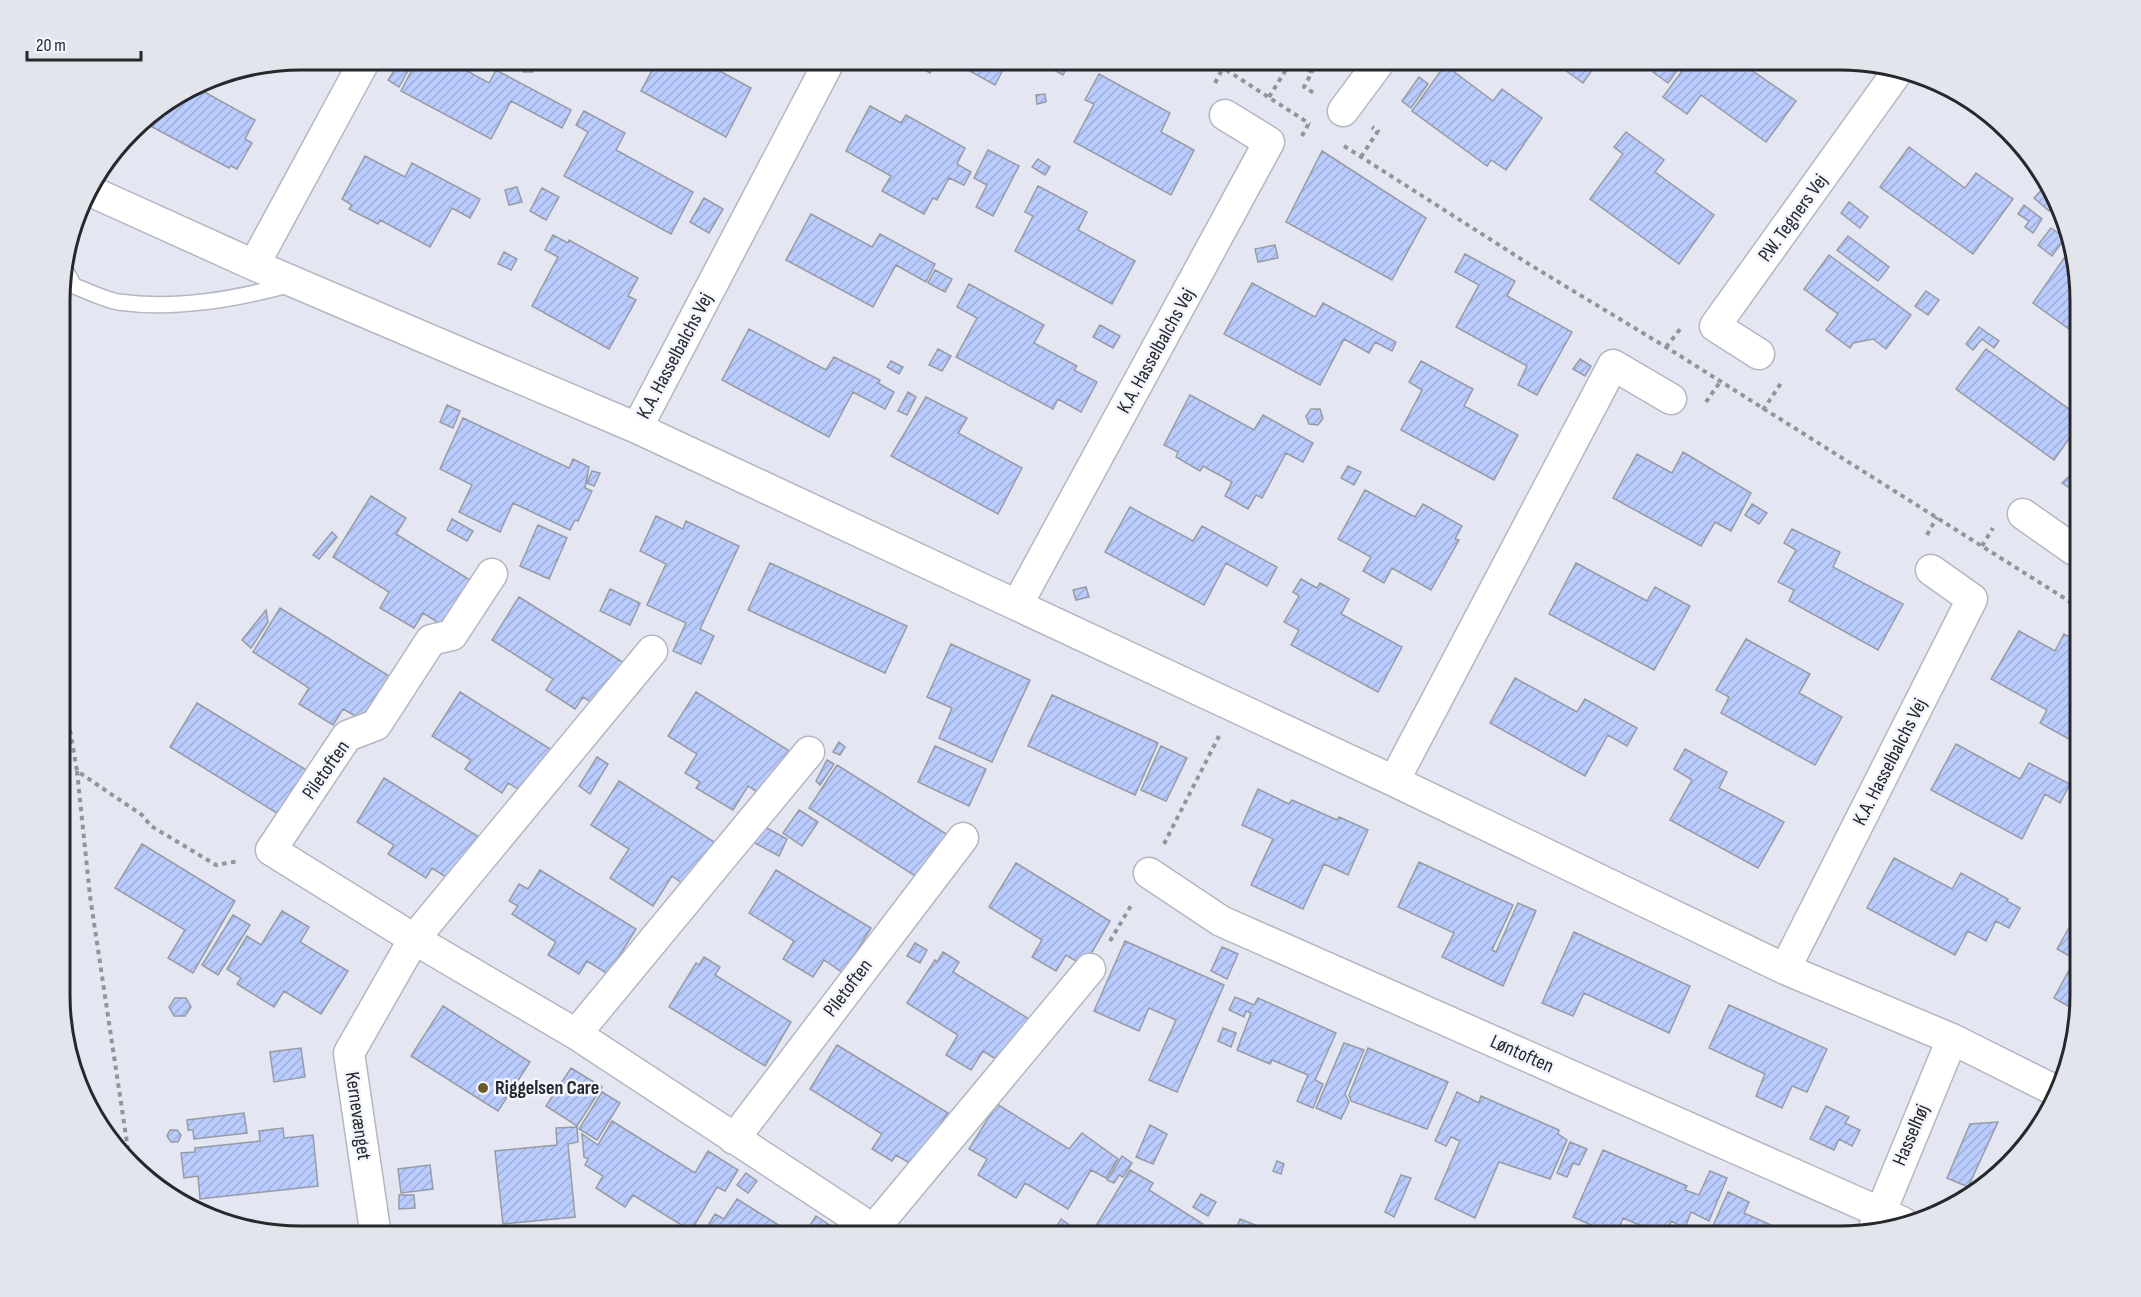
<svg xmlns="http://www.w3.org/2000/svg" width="2141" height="1297" viewBox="0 0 2141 1297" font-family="'Sofia Sans Condensed',sans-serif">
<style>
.building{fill:url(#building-hatch);stroke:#979ba4;stroke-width:1.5}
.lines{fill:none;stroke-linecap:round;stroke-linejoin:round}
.lane-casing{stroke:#b4b7c1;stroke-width:18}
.street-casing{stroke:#b4b7c1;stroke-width:33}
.path{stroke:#92949c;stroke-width:4;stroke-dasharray:4.5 4.5;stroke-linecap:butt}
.lane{stroke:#fff;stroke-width:15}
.street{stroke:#fff;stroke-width:30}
.poi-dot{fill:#6b5a28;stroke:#f2f5fd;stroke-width:2}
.labels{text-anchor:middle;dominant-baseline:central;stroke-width:5;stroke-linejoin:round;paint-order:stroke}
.street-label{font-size:20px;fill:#27282c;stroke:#f2f5fd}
.poi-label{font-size:20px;font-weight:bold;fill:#27282c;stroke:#f2f5fd;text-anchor:start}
.rim{fill:none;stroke:#27282c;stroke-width:3}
</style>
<defs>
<pattern id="building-hatch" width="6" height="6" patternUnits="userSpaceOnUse" patternTransform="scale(1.5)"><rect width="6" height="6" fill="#bacbfe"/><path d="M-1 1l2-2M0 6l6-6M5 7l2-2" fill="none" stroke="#a0aeda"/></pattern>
</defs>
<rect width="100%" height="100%" fill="#e4e7f2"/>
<path class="building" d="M417 60H447L489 83 496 70 571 110 562 128 511 101 491 139 401 91Z
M523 60H533V72H523Z
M646 60H700L751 88 726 137 641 91 655 65Z
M906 60H937L930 73Z
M950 60H1008L995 85Z
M1036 60H1071L1063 75Z
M1551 60H1599L1583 83Z
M1690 60H1752L1747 67 1796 101 1766 142 1701 95 1687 114 1663 97Z
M1661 61 1676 72 1668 83 1653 72Z
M399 63 409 69 399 87 388 80Z
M1445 65 1493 101 1502 89 1542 118 1506 170 1491 160 1487 166 1412 111Z
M1099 74 1170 113 1161 132 1194 150 1171 195 1074 142 1094 104 1085 100Z
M1419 77 1428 84 1411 108 1402 101Z
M203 83 199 89 255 120 245 139 252 143 237 169 231 166 229 168 141 121Z
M1948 87 1960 93 2010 131 2016 138Z
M1045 94 1046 102 1037 104 1036 95Z
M870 106 901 123 906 115 965 148 957 164 971 172 964 185 949 178 937 200 933 198 924 214 882 191 891 176 846 151Z
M584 111 625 133 616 150 693 192 671 234 564 176 588 132 576 125Z
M1626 132 1664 160 1655 172 1714 215 1679 264 1590 199 1623 154 1614 147Z
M1909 147 1965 188 1976 173 2013 199 1973 254 1880 187Z
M988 150 1019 166 993 216 976 207 987 185 974 178Z
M1322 151 1426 218 1392 280 1286 222Z
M365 156 405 177 412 163 480 199 470 218 452 208 430 247 380 220 378 224 349 209 352 205 342 199Z
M1038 159 1050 167 1045 175 1032 167Z
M1038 186 1087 212 1078 230 1135 261 1112 304 1015 251 1033 216 1025 212Z
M2045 186 2052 192 2055 204 2049 211 2034 198Z
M517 187 522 202 509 205 505 190Z
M542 188 559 197 546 220 530 211Z
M704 198 723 209 709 233 690 222Z
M1849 202 1868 217 1860 228 1841 213Z
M2024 205 2042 219 2033 233 2025 227 2029 221 2018 214Z
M811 214 872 247 880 234 935 264 926 282 896 265 873 307 786 260Z
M2051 228 2065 238 2052 256 2038 245Z
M553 235 568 243 569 240 638 278 628 296 636 300 609 349 532 306 558 257 545 250Z
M1848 236 1889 267 1878 281 1837 250Z
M1275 245 1278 258 1258 262 1255 249Z
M504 252 517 259 511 270 498 264Z
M1465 254 1515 281 1507 296 1572 332 1537 395 1518 385 1527 366 1456 327 1479 285 1455 272Z
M1829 255 1911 315 1886 349 1873 339 1853 343 1850 348 1826 330 1838 314 1804 289Z
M2064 258 2074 266 2080 286V337L2033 303Z
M935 270 952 279 945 292 928 283Z
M1252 283 1315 317 1323 303 1396 342 1392 351 1375 342 1369 353 1344 339 1320 385 1224 334Z
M969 284 1044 325 1034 343 1077 366 1074 370 1097 382 1081 412 1058 399 1053 409 956 357 977 318 957 307Z
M1926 291 1939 300 1928 315 1915 306Z
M1100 325 1120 336 1113 348 1093 337Z
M1979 327 1999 341 1994 348 1982 339 1973 350 1966 344Z
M749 329 826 370 834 357 880 380 878 383 894 392 885 409 853 392 829 437 722 380Z
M938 349 951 356 942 371 929 365Z
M1986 349 2080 417V423L2054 460 1956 389Z
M1580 359 1591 366 1585 376 1573 369Z
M891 361 903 367 899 374 887 367Z
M1421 361 1473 389 1464 406 1518 435 1494 480 1401 430 1422 390 1409 382Z
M908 392 916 397 907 415 898 411Z
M1190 395 1254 430 1263 415 1313 443 1303 462 1286 453 1262 498 1256 495 1248 509 1225 496 1232 482 1203 466 1200 471 1176 457 1178 452 1164 445Z
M926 397 967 418 958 433 1022 468 998 514 891 456Z
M447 405 460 411 453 428 440 422Z
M1311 409H1320L1323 418 1318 425 1309 424 1306 416Z
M463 418 569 468 573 459 589 467 585 488 592 491 578 521 575 520 570 530 513 503 500 532 459 512 472 485 440 469Z
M1683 452 1751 493 1731 531 1715 522 1701 546 1613 498 1637 454 1672 473Z
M1348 466 1361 472 1354 485 1341 478Z
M592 471 600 473 594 486 587 483Z
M2074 472 2080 477V482L2074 491 2062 483Z
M1365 490 1415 517 1423 504 1462 526 1455 539 1459 540 1431 590 1392 568 1384 583 1363 571 1371 557 1338 539Z
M371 496 406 518 396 534 470 580 442 625 423 613 414 628 380 608 389 592 333 557Z
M1752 504 1767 513 1759 524 1745 515Z
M1130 507 1193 541 1202 526 1277 567 1267 586 1226 563 1204 605 1105 552Z
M656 516 683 529 686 521 739 546 700 629 714 636 701 664 673 651 686 623 647 605 666 564 640 551Z
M452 519 473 531 467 541 447 530Z
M538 525 567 538 549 579 520 566Z
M1792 529 1840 552 1833 567 1903 604 1878 650 1789 601 1794 590 1778 582 1796 550 1784 543Z
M332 532 337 537 319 559 313 555Z
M770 563 907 626 885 673 748 610Z
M1576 563 1647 601 1655 587 1690 606 1654 670 1549 614Z
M1301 579 1317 588 1320 583 1349 599 1341 614 1402 647 1378 692 1291 645 1299 630 1284 622 1299 596 1293 592Z
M1086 587 1089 597 1076 600 1073 590Z
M610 589 640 603 630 625 600 611Z
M519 597 629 666 602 709 583 697 575 709 546 690 553 679 492 640Z
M280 608 389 676 361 719 343 709 333 725 299 704 309 688 253 652Z
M266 610 268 622 251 648 242 640Z
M2019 631 2055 651 2064 634 2080 643V735L2076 743 2040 723 2047 710 1991 679Z
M1746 639 1810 674 1799 693 1842 717 1815 765 1721 713 1729 697 1716 690Z
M951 644 1030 680 992 762 939 738 952 708 927 697Z
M1515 678 1577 712 1585 699 1637 728 1627 746 1608 735 1585 776 1490 723Z
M460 692 555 752 528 795 508 783 502 793 465 769 471 760 432 736Z
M696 692 791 752 764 796 748 786 733 810 696 788 700 782 685 773 697 754 668 736Z
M1052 695 1158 743 1135 795 1028 746Z
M197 703 308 771 280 815 170 747Z
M839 742 845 747 840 755 833 752Z
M1956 744 2020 779 2029 763 2070 784 2060 803 2045 794 2022 839 1931 790Z
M935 746 986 769 969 806 918 782Z
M1161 746 1187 758 1166 801 1141 790Z
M1685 749 1727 772 1719 788 1784 822 1758 868 1670 820 1692 780 1674 769Z
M597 757 608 764 590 794 579 786Z
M827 760 834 764 820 785 816 781Z
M837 765 951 837 923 881 809 808Z
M384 778 479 837 452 881 432 868 426 878 388 854 394 845 357 822Z
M619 781 714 842 686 886 672 876 653 906 610 878 629 849 591 825Z
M1258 789 1289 804 1292 800 1337 820 1339 817 1368 830 1348 875 1324 864 1303 909 1251 885 1273 839 1242 825Z
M799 810 818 822 802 846 783 833Z
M765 827 787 839 779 856 753 842Z
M142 844 235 901 193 973 168 958 185 930 115 888Z
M1894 858 1952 889 1961 873 2008 899 2007 901 2020 908 2009 928 1996 921 1986 941 1968 931 1955 955 1867 908Z
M1419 862 1513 905 1492 950 1496 952 1518 903 1536 911 1503 986 1442 957 1454 933 1398 907Z
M1016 863 1110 921 1084 966 1066 955 1056 971 1032 957 1042 940 989 907Z
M540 870 636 929 608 974 587 961 579 974 548 955 556 942 512 914 518 906 509 901 519 884 528 889Z
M776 870 871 928 843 973 824 960 813 977 783 959 794 941 749 913Z
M2080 894V907L2075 904Z
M282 911 309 927 300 942 348 971 321 1014 284 991 274 1007 237 984 241 978 227 969 247 936 261 945Z
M233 915 250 925 218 975 202 965Z
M2069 928 2080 934V1013L2054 998 2075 959 2057 949Z
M1574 932 1690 986 1669 1033 1584 993 1573 1016 1542 1003Z
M1125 941 1224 985 1177 1092 1149 1080 1176 1020 1149 1008 1139 1031 1094 1011Z
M915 943 927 950 920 963 907 956Z
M1222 947 1238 954 1227 979 1211 971Z
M943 952 959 962 953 972 1029 1019 1002 1063 983 1051 971 1070 946 1055 958 1035 907 1003 935 960 937 962Z
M704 957 720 967 715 975 791 1022 765 1066 669 1007 696 963 699 965Z
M1235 997 1254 1005 1258 998 1336 1033 1315 1080 1323 1084 1313 1108 1297 1101 1308 1075 1272 1060 1270 1064 1237 1050 1251 1013 1246 1011 1244 1017 1229 1010Z
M175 998H186L191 1007 185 1016H174L169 1007Z
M1729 1005 1827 1049 1807 1092 1792 1086 1782 1108 1756 1096 1765 1074 1709 1048Z
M443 1006 530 1062 498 1111 411 1056Z
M1223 1028 1236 1033 1231 1047 1218 1041Z
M1344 1043 1364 1050 1345 1094 1349 1102 1341 1119 1316 1108Z
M837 1045 948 1113 913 1165 896 1155 892 1161 872 1149 882 1134 810 1089Z
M301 1048 305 1077 274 1082 270 1052Z
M1368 1048 1448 1082 1427 1129 1351 1101 1349 1095Z
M571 1068 602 1087 577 1126 546 1106Z
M602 1092 620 1103 597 1140 579 1129Z
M1457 1092 1479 1103 1481 1096 1559 1130 1558 1134 1567 1140 1550 1179 1499 1162 1475 1218 1435 1199 1460 1141 1451 1137 1446 1146 1435 1141Z
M997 1104 1069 1149 1082 1133 1118 1159 1106 1178 1091 1170 1068 1209 1025 1183 1016 1198 978 1175 987 1159 969 1149Z
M1826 1106 1849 1117 1845 1123 1860 1130 1852 1146 1839 1139 1834 1150 1810 1139Z
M244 1113 247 1133 194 1139 193 1130H188L187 1120Z
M612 1121 695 1173 708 1151 738 1170 725 1191 717 1187 691 1231 633 1195 625 1207 596 1188 603 1176 585 1165 588 1159 584 1157 582 1134 598 1145Z
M1998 1122 1968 1187 1947 1178 1970 1124Z
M1150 1125 1167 1134 1153 1164 1136 1157Z
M577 1127 578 1142 568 1144 575 1217 503 1224 495 1151 557 1145 556 1128Z
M283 1128 284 1138 313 1135 318 1186 200 1199 198 1176 184 1178 181 1153 195 1152V1148L260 1141 259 1131Z
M170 1130H177L181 1135 178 1142H171L167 1136Z
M1570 1142 1587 1149 1579 1165 1573 1163 1567 1177 1557 1173Z
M1603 1150 1687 1186 1685 1190 1699 1195 1710 1171 1727 1178 1709 1221 1691 1212 1685 1228 1671 1221 1664 1237H1638L1642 1226 1623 1218 1616 1236 1573 1217Z
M1122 1156 1132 1163 1123 1177 1119 1175 1114 1183 1107 1180Z
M1277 1161 1284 1164 1281 1174 1273 1171Z
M430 1165 433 1189 401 1193 398 1169Z
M1130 1170 1153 1183 1149 1190 1203 1224 1195 1237H1106L1094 1229Z
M746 1173 757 1181 748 1193 737 1185Z
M1401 1175 1411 1178 1394 1217 1385 1212Z
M1728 1192 1749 1202 1744 1213 1798 1237H1708Z
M1201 1194 1216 1202 1208 1216 1193 1207Z
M399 1195H414L415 1208 399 1209Z
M737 1199 798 1237H701L715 1214 724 1219Z
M816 1216 840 1232 837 1237 803 1236Z
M1061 1219 1074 1228 1068 1237H1051Z
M1240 1219 1265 1229 1262 1237H1233Z
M1075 1231 1085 1237H1072Z"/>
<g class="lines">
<g class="lane-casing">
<path id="lane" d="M63 266 74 286C88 291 103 299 118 302 177 310 236 299 292 284"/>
</g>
<g class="street-casing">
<path id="street" d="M1343 111 1381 60
M88 190 254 265 637 428 1394 781 1785 969 1952 1039 2056 1091
M254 265 365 60
M1759 354 1715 326 1900 68
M637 428 830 60
M2023 514 2074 550 2080 541
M492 574 452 635 431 640 376 725 347 736 271 850 414 939 576 1034 885 1237
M1017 605 1269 142 1225 115
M1394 781 1613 365 1671 399
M1149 873 1221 921 1902 1222
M1785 969 1972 599 1931 570
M576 1034 809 752
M734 1139 963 838
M873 1230 1090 969
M1873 1231 1952 1039
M376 1237 349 1053 414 939 652 651"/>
</g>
<path class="path" d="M1211 60 1310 124
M1215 83 1223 68
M1269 97 1292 60 1312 72 1304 87 1314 93
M1302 136 1309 123
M1344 146 1532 266 1666 347 2080 608
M1361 157 1378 131 1372 127
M1666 347 1681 328
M1706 402 1720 382
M1763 410 1781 383
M1927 535 1937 517
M1982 546 1993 528
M62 614 63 689 77 771 142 815 151 826 216 865 239 861
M77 771 90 896 129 1156
M1164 844 1219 736
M1110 941 1132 904"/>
<use href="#lane" class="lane"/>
<use href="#street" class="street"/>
</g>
<circle class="poi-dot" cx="483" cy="1088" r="6"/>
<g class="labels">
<g class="street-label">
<text transform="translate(1793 218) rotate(-54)">P.W. Tegners Vej</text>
<text transform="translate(1156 351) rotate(-61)">K.A. Hasselbalchs Vej</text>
<text transform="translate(675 356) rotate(-62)">K.A. Hasselbalchs Vej</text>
<text transform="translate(1890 762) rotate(-63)">K.A. Hasselbalchs Vej</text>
<text transform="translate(326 770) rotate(-55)">Piletoften</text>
<text transform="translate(848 988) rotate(-53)">Piletoften</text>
<text transform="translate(1522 1054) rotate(24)">Løntoften</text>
<text transform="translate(358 1116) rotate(82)">Kernevænget</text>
<text transform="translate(1911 1135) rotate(-67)">Hasselhøj</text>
</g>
<g class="poi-label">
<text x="495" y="1088">Riggelsen Care</text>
</g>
</g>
<path d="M0 0H2141V1297H0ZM301 70H1839A231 231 0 0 1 2070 301V995A231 231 0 0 1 1839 1226H301A231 231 0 0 1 70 995V301A231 231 0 0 1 301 70Z" fill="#e2e5ec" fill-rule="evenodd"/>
<path class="rim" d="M301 70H1839A231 231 0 0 1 2070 301V995A231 231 0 0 1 1839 1226H301A231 231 0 0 1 70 995V301A231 231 0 0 1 301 70Z"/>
<path d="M27 51v9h114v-9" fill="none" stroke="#27282c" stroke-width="3"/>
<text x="36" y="51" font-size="18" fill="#27282c" stroke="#f2f5fd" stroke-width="4.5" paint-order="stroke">20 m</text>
</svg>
